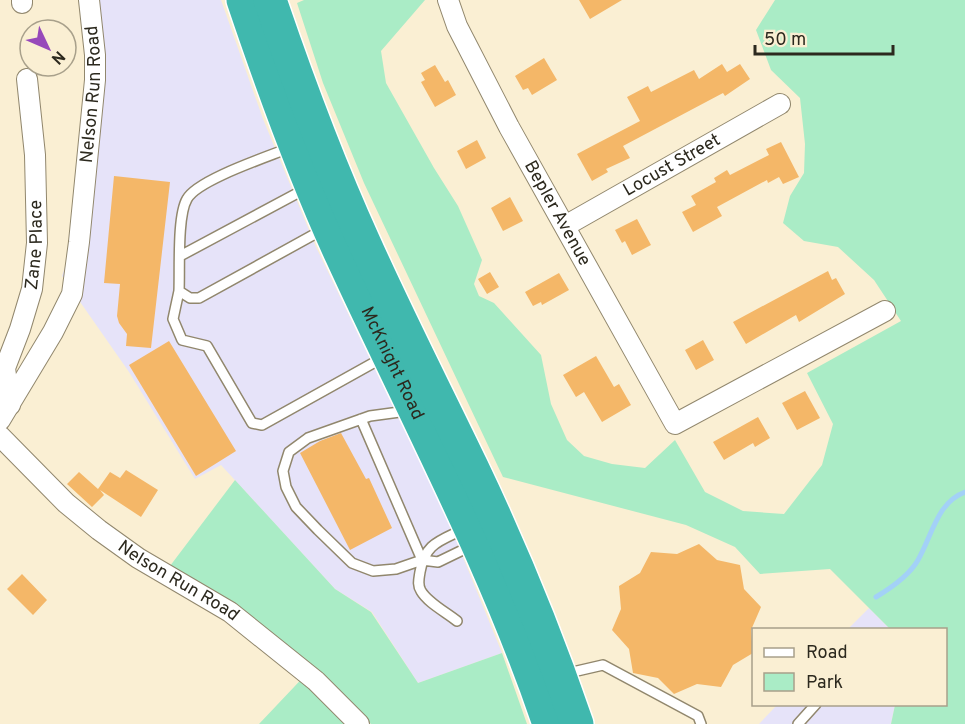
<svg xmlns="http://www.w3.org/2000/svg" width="965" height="724" viewBox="0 0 965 724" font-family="Overpass,sans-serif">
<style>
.commercial{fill:#e6e3f9}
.green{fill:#aaecc6}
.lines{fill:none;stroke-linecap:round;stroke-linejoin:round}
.stream{stroke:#a3d1f7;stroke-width:5}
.building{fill:#f4b768}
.service-casing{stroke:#91876d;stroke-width:12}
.minor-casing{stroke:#91876d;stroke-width:22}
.trunk-casing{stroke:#fff;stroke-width:36}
.service{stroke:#fff;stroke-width:9}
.minor{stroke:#fff;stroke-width:20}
.trunk{stroke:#40b8ae;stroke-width:33}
.labels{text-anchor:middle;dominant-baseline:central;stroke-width:6;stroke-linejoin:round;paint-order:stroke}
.street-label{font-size:18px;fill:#2c291e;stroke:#faefd3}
</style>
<rect width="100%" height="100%" fill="#faefd3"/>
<path class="commercial" d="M79 0H221L263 119 316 247 447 518 502 653 418 683 372 612 335 589 221 465 195 479 129 372 62 276 67 261 86 65Z
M869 608 890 629H848Z
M777 705H895L891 724H759Z"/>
<path class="green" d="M304 0H425L381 51 386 83 434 168 458 206 482 260 474 284 479 296 494 303 541 355 551 404 567 440 584 456 612 464 645 468 675 440 705 492 743 511 784 514 822 465 833 424 807 373 901 321 874 280 838 247 804 241 783 223 790 196 804 173 805 144 800 98 771 70 756 30 775 0H965V724H891L895 705 946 704V630L890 629 830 569 760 574 735 547 686 525 503 477 364 183 323 83 297 3Z
M235 480 335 589 371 612 418 683 502 653 527 724H371L358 711 345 724H259L312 668 170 566Z"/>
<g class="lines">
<path class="stream" d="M876 597C891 588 909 576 918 560 932 536 937 502 965 492"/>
</g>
<path class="building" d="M579 0H622L590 19Z
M544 58 557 80 532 95 528 88 523 90 515 76Z
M722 64 727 72 740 64 750 79 725 96 723 93 623 146 630 158 606 169 608 172 592 181 577 154 640 121 627 97 648 86 651 92 694 70 699 79Z
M435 65 445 82 448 80 456 95 435 107 421 82 425 80 421 73Z
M477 140 486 158 466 169 457 151Z
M781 142 799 177 783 184 779 177 768 183 767 180 717 207 722 216 693 232 682 212 696 205 691 196 716 182 714 178 727 170 730 175 769 155 766 149Z
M114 176 170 182 151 348 126 346 127 334 119 323 117 316 120 284 104 283Z
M510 197 523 221 503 231 491 208Z
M637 219 651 245 632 255 625 241 622 243 615 230Z
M828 271 832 280 836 278 845 294 799 322 796 315 746 344 733 322Z
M490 272 499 287 487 294 478 279Z
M559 273 569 290 542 305 541 302 533 306 525 292Z
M703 340 714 360 696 370 685 350Z
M169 341 236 451 196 476 129 365Z
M596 356 614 387 619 384 631 405 602 422 584 392 576 397 563 375Z
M805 391 820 418 797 430 782 403Z
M758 417 770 438 755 447 753 443 724 460 713 442Z
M341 433 366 479 369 478 392 528 350 550 300 453 320 441Z
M126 470 158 490 141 517 100 490 104 495 92 507 67 484 79 472 98 489 110 472 120 478Z
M699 544 717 560 740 565 744 589 761 607 751 630 753 653 733 665 721 687 697 684 674 694 658 678 633 673 629 649 612 630 621 609 619 586 640 573 651 552 677 554Z
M22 574 47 600 33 615 7 589Z"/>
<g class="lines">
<g class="service-casing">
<path id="service" d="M289 148C267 157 197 180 187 199 177 216 180 269 179 291L190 298H199L324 229
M180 256 307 188
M179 291 173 319 182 340 207 346 252 423 262 425 384 357
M407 411 370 416 308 438 289 452 283 471 286 487 296 507 318 530 352 563 373 571 396 569 422 560 438 562 471 546
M361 419 422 560
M457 621C446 612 428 603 421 591 417 585 419 579 420 572 425 543 440 541 464 529
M564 674 603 665 698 716 701 724
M798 724 816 704"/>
</g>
<g class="minor-casing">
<g id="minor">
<path id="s1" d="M448 0 457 26 509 127 675 424 885 311"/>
<path d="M22 3V0"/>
<path id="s2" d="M565 226 780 104"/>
<path id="s3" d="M10 405 5 368 20 329 32 289 37 243 35 155 27 79"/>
<path id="s4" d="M0 420 53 332 72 294 79 242 95 80V55L89 0"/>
<path id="s5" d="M0 436 66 503 99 530 138 558 230 612 316 681 359 724"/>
</g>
</g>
<g class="trunk-casing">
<g id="trunk">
<path id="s6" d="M243 0C272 86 303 172 341 255 412 410 494 561 549 724"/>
<path d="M270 0C298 82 328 163 364 242 398 318 436 392 472 467 512 551 547 636 577 724"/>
</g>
</g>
<use href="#service" class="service"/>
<use href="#minor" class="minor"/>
<use href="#trunk" class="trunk"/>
</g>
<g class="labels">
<g class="street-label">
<text stroke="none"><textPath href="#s4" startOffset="346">Nelson Run Road</textPath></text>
<text stroke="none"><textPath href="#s2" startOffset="123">Locust Street</textPath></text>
<text stroke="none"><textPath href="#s1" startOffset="240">Bepler Avenue</textPath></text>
<text stroke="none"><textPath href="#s3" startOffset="165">Zane Place</textPath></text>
<text stroke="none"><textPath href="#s6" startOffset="393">McKnight Road</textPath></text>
<text stroke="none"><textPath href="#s5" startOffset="231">Nelson Run Road</textPath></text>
</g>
</g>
<rect x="752" y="628" width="195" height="78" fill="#faefd3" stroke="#a8a08b" stroke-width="1.5"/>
<rect x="764" y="648" width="30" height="9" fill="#ffffff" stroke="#a8a08b" stroke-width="1.5"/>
<text x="806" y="658" font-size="18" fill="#2c291e">Road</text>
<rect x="764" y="673" width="30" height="18" fill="#aaecc6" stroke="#a8a08b" stroke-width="1.5"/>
<text x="806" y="688" font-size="18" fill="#2c291e">Park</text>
<g transform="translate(48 48) rotate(134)"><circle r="28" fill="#faefd3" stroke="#a8a08b" stroke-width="1.5"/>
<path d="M0-4.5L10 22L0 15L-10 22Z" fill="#9749ba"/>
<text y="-9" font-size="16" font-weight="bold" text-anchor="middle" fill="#2c291e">N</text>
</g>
<path d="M755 45v9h138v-9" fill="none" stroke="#2c291e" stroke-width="3"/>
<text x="764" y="45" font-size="18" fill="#2c291e" stroke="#faefd3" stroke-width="4.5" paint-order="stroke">50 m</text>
</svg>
